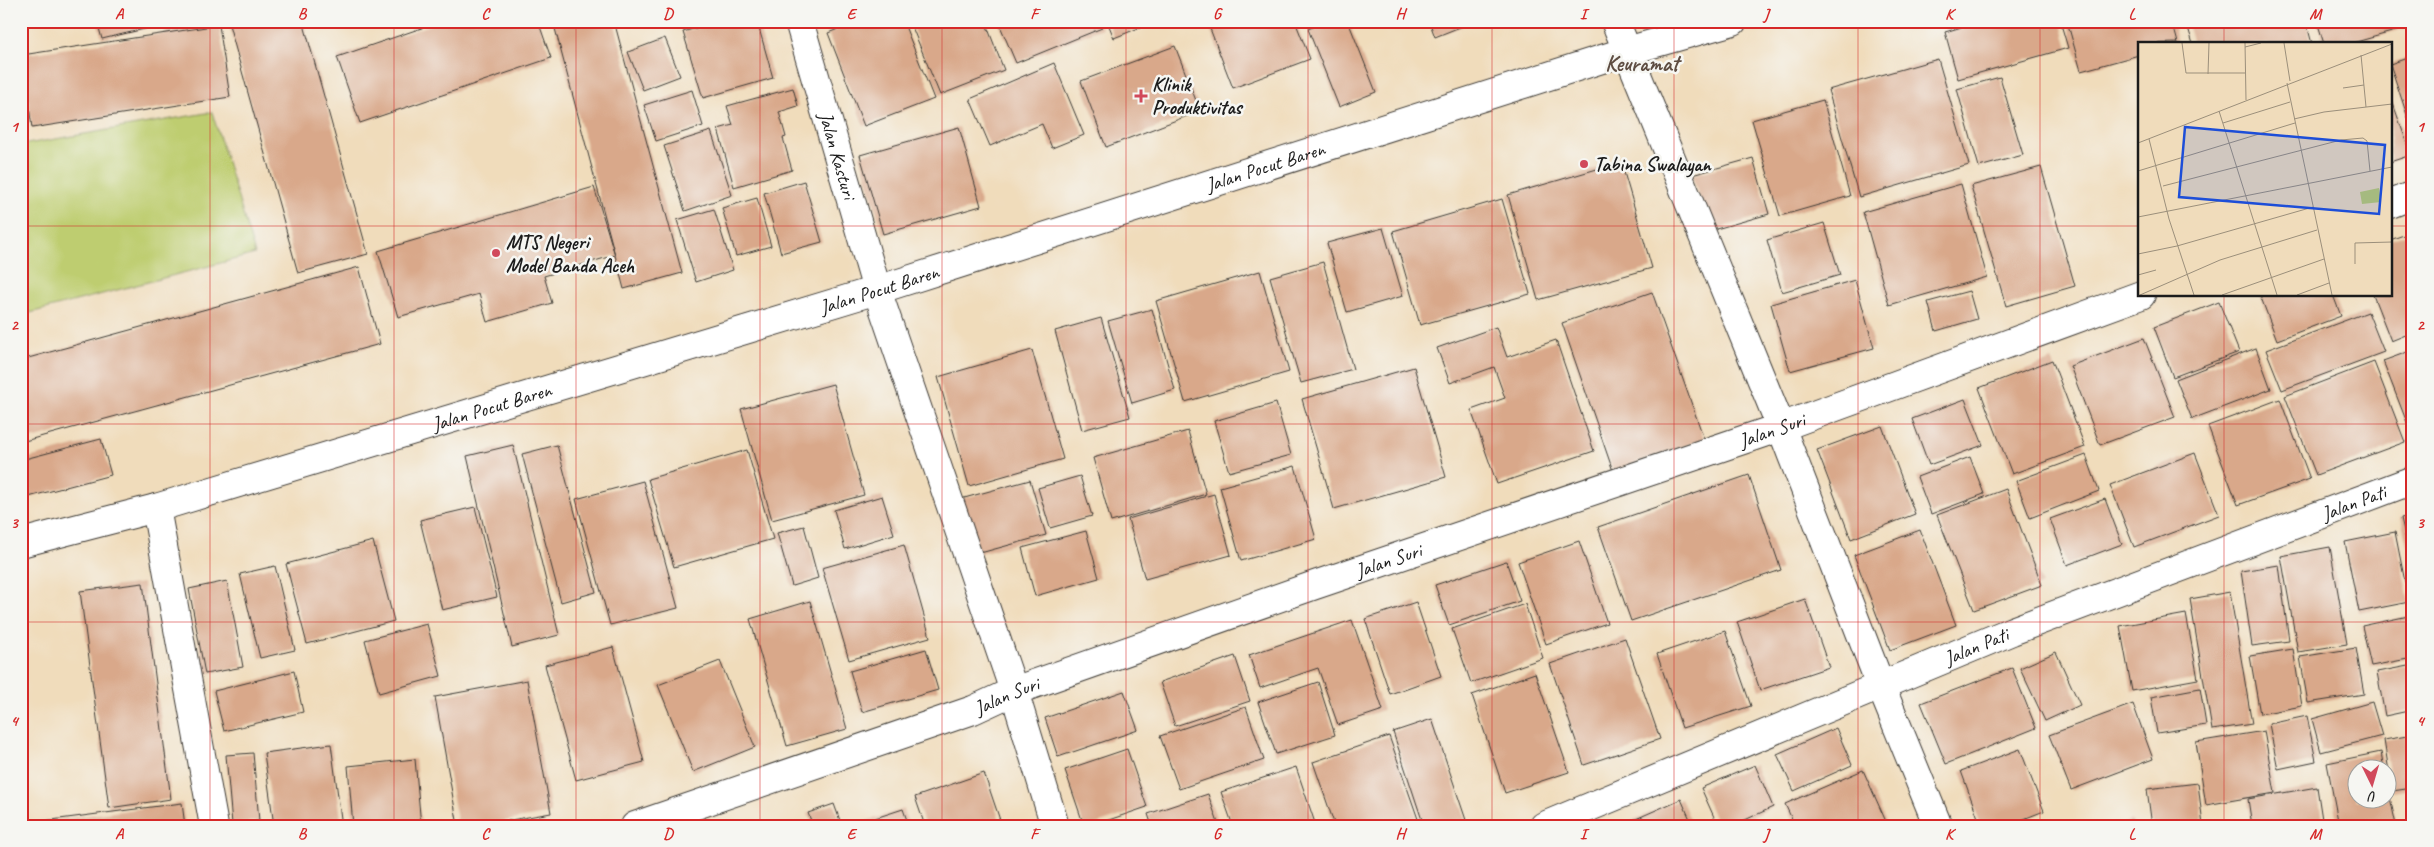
<svg xmlns="http://www.w3.org/2000/svg" width="2434" height="847" viewBox="0 0 2434 847" font-family="Caveat,sans-serif">
<style>
.green{fill:#becd70;stroke:#6d7446}
.building{fill:#d9a88a}
.lines{fill:none;stroke-linecap:round;stroke-linejoin:round}
.street-casing{stroke:#3c3934;stroke-width:30}
.secondary-casing{stroke:#3c3934;stroke-width:30}
.street{stroke:#fff;stroke-width:28}
.secondary{stroke:#fff;stroke-width:28}
.grid{fill:none;stroke:#d62828;stroke-width:1;stroke-opacity:0.55}
.poi-dot{fill:#d1495b;stroke:#f6f6f2;stroke-width:2}
.labels{text-anchor:middle;dominant-baseline:central;stroke-width:5;stroke-linejoin:round;paint-order:stroke}
.poi-label{font-size:20px;font-weight:bold;fill:#1c1c1c;stroke:#f6f6f2;text-anchor:start}
.street-label{font-size:20px;fill:#1c1c1c;stroke:#f6f6f2}
.quarter-label{font-size:22px;font-weight:bold;fill:#5e4d42;stroke:#f6f6f2}
.inset-road{fill:none;stroke:#9b8f7b;stroke-width:1}
.view{fill:#1d4ed8;fill-opacity:0.15;stroke:#1d4ed8;stroke-width:2.5}
.inset-edge{fill:none;stroke:#1c1c1c;stroke-width:2.5}
.neatline{fill:none;stroke:#d62828;stroke-width:2}
.grid-label{font-size:16px;text-anchor:middle;font-weight:bold;fill:#d62828}
</style>
<rect width="100%" height="100%" fill="#f6f6f2"/>
<filter id="ink" filterUnits="userSpaceOnUse"><feTurbulence type="fractalNoise" baseFrequency=".02" numOctaves="2"/><feDisplacementMap in="SourceGraphic" scale="10" xChannelSelector="R" yChannelSelector="G"/><feConvolveMatrix kernelMatrix="1 2 1 2 8 2 1 2 1" color-interpolation-filters="sRGB"/></filter>
<filter id="wash" filterUnits="userSpaceOnUse"><feTurbulence type="fractalNoise" baseFrequency=".0096" numOctaves="4" result="noise"/><feDisplacementMap in="SourceGraphic" scale="20" xChannelSelector="R" yChannelSelector="G"/><feGaussianBlur stdDeviation="1.12" result="paint"/><feColorMatrix in="noise" values="0 0 0 0 0 0 0 0 0 0 0 0 0 0 0 0 0 1.4 0 .05"/><feComposite in="paint" operator="in"/></filter>
<g filter="url(#wash)">
<rect width="100%" height="100%" fill="#f0dcbb"/>
<path class="green" d="M212 112 255 254 26 314 21 295V145Z"/>
<g id="blocks">
<path class="building" d="M97 21H173L174 22 102 39Z
M228 21H303L368 254 298 273Z
M442 21H538L551 58 360 123 337 57Z
M553 21H614L682 273 624 289Z
M719 21H757L773 78 703 98 683 32Z
M858 21H903L934 99 864 126 828 33Z
M985 21 1004 70 940 95 910 22Z
M998 21H1100L1102 28 1016 63Z
M1107 21H1156L1114 38Z
M1207 21H1295L1310 59 1233 88Z
M1327 21H1348L1376 92 1339 107 1308 29Z
M1429 21H1475L1435 37Z
M1982 21H2060L2068 48 1958 79 1945 32Z
M2067 21H2172L2178 43 2139 44V55L2081 71Z
M2186 21H2306L2312 44H2193Z
M2317 21H2413V26L2349 44H2324Z
M219 25 230 97 32 128 22 55Z
M665 38 680 76 643 90 628 52Z
M1175 46 1200 111 1106 147 1081 81Z
M2413 56V130H2412L2390 64Z
M1938 59 1969 165 1859 197 1828 90Z
M1054 63 1084 135 1052 148 1042 124 990 146 970 99Z
M2000 77 2023 155 1979 167 1957 89Z
M793 88 798 106 779 112 786 137 783 138 792 170 734 187 718 129 733 125 727 106Z
M692 90 703 126 656 141 644 105Z
M2390 95 2411 155 2390 162Z
M1823 100 1850 196 1780 216 1752 120Z
M21 101 25 119H21Z
M959 127 981 206 883 234 860 155Z
M711 131 732 195 685 211 664 146Z
M1753 158 1769 214 1709 231 1692 175Z
M1621 162 1652 268 1538 300 1508 195Z
M2041 167 2075 286 2006 306 1971 186Z
M804 181 822 242 781 253 764 193Z
M1961 184 1987 277 1889 305 1863 212Z
M594 187 615 255 544 276 552 303 487 322 479 294 398 317 378 251Z
M757 198 771 246 736 256 722 208Z
M1502 199 1530 294 1420 325 1393 231Z
M714 209 733 270 696 282 677 220Z
M1824 223 1840 275 1782 292 1767 240Z
M1383 228 1403 296 1347 312 1327 243Z
M2412 232 2413 332 2391 341 2373 295H2390V240Z
M1323 262 1353 369 1301 383 1270 277Z
M359 267 380 344 21 442V360Z
M1260 271 1289 372 1185 402 1156 301Z
M1855 280 1874 348 1790 371 1771 304Z
M1969 291 1977 319 1936 331 1928 302Z
M1652 292 1704 439 1613 471 1562 323Z
M2260 295H2333L2341 316 2277 340Z
M2219 302 2239 352 2173 377 2154 327Z
M1152 309 1175 390 1132 403 1108 321Z
M2368 312 2384 352 2282 390 2266 350Z
M1101 318 1130 417 1082 430 1055 331Z
M1496 327 1507 357 1556 340 1594 451 1497 484 1471 410 1505 398 1494 367 1450 383 1437 348Z
M2144 338 2175 417 2100 445 2070 366Z
M2256 348 2271 389 2192 419 2176 379Z
M1032 350 1063 459 969 486 938 377Z
M2413 350V438L2383 361Z
M2052 360 2085 447 2012 474 1979 388Z
M2374 362 2405 442 2316 475 2285 396Z
M1414 367 1446 477 1334 509 1302 399Z
M833 384 864 495 772 520 741 409Z
M1965 399 1983 445 1929 465 1912 419Z
M2280 399 2310 479 2238 505 2208 426Z
M1276 403 1291 455 1229 472 1214 421Z
M1882 426 1915 514 1851 539 1817 450Z
M1188 431 1206 494 1111 522 1093 458Z
M101 439 111 475 21 499V460Z
M513 445 559 635 512 647 467 456Z
M557 445 596 592 561 602 522 454Z
M747 450 773 539 674 567 648 479Z
M2195 453 2219 515 2134 547 2110 485Z
M2086 455 2099 491 2030 518 2016 481Z
M1970 457 1984 494 1931 514 1917 477Z
M1295 466 1316 539 1241 561 1220 487Z
M1749 475 1781 570 1631 621 1598 527Z
M1080 476 1092 516 1050 528 1038 488Z
M1030 480 1046 535 973 555 957 500Z
M643 481 678 608 610 625 576 499Z
M2006 489 2042 585 1974 610 1937 515Z
M1214 494 1231 555 1145 579 1128 519Z
M882 496 894 534 845 549 834 510Z
M2105 499 2122 544 2067 565 2050 519Z
M475 507 497 597 442 610 420 520Z
M2413 515V566H2412L2401 518Z
M804 526 818 578 792 586 777 533Z
M1920 530 1956 625 1890 650 1854 555Z
M1086 531 1099 578 1035 596 1022 548Z
M2395 532 2409 602 2359 612 2345 542Z
M373 541 394 621 307 644 286 564Z
M1579 541 1607 623 1546 644 1518 562Z
M904 545 930 637 849 660 822 568Z
M2330 547 2347 644 2298 652 2281 556Z
M1506 561 1520 601 1449 625 1435 585Z
M2279 565 2289 641 2252 646 2241 571Z
M275 566 295 650 260 658 240 574Z
M227 581 243 667 205 674 189 589Z
M143 583 171 799 109 808 80 591Z
M2230 592 2252 724 2212 730 2190 599Z
M1805 599 1829 667 1760 690 1737 622Z
M810 601 847 729 787 746 750 619Z
M1416 602 1441 676 1390 694 1365 619Z
M1525 604 1543 658 1471 683 1452 629Z
M2186 614 2198 679 2132 691 2120 626Z
M2413 615V658L2371 666 2362 626Z
M1352 620 1383 710 1338 725 1318 668 1260 688 1249 655Z
M427 624 441 676 379 693 365 640Z
M1725 631 1751 706 1682 728 1657 654Z
M1625 638 1660 739 1584 765 1550 664Z
M613 647 644 762 576 780 545 665Z
M2356 648 2364 694 2308 703 2300 657Z
M926 649 938 690 862 712 850 671Z
M2293 649 2302 706 2260 714 2250 656Z
M2056 652 2080 705 2045 721 2020 668Z
M1235 656 1250 701 1175 726 1160 682Z
M720 661 755 747 693 772 658 685Z
M2413 665V710L2385 716 2377 672Z
M2012 668 2036 728 1946 764 1921 703Z
M294 671 303 712 224 731 214 691Z
M1535 673 1569 772 1505 793 1472 695Z
M527 680 551 813 477 826H458L435 697Z
M1318 682 1335 735 1276 754 1258 702Z
M2200 688 2206 725 2157 733 2151 697Z
M1124 691 1138 730 1058 757 1045 718Z
M2372 702 2382 736 2321 752 2312 719Z
M2133 704 2153 759 2071 790 2049 735Z
M1246 707 1264 760 1179 789 1160 736Z
M2307 716 2316 761 2278 769 2269 724Z
M1432 719 1468 826H1424L1393 732Z
M1836 728 1852 765 1794 791 1777 754Z
M2264 731 2275 793 2206 805 2196 742Z
M2413 735V788L2392 791 2384 740Z
M1389 736 1418 819 1399 826H1335L1313 762Z
M331 744 342 826H274L264 753Z
M1127 749 1147 807 1091 826H1084L1065 770Z
M2020 749 2044 811 2006 826H1981L1961 771Z
M2381 752 2384 770H2356V800H2386L2387 784 2396 825 2339 826 2327 763Z
M253 753 259 821 232 824 226 755Z
M415 759 421 826H353L348 766Z
M1755 765 1773 807 1732 826H1718L1701 788Z
M1296 767 1316 826H1233L1221 792Z
M1863 770 1888 826H1795L1785 804Z
M984 773 1002 826H925L915 797Z
M2198 783 2203 826H2152L2147 789Z
M2317 787 2323 826H2252L2248 799Z
M1208 794 1219 826H1152L1148 814Z
M1681 799 1693 826H1620Z
M182 803 185 826H21V824Z
M834 804 842 826H813L808 813Z
M903 809 909 826H854V825Z
M2131 820 2133 826H2116Z"/>
</g>
</g>
<g filter="url(#ink)">
<use href="#blocks" fill-opacity="0" stroke="#3c3934" stroke-width="1"/>
<g class="lines">
<g class="street-casing">
<g id="street">
<path id="s1" d="M799 21 877 290 1014 691 1055 826"/>
<path d="M1615 21 1781 427 1880 684 1938 826"/>
<path d="M2390 204 2413 195"/>
<path d="M156 508 214 826"/>
<path id="s2" d="M635 826 973 710 1014 691 1315 585 1781 427 2141 295"/>
<path id="s3" d="M1544 826 2012 631 2413 480"/>
</g>
</g>
<g class="secondary-casing">
<g id="secondary">
<path id="s4" d="M21 543 156 508 877 290 1627 51 1733 21"/>
</g>
</g>
<use href="#street" class="street"/>
<use href="#secondary" class="secondary"/>
</g>
</g>
<path class="grid" d="M210 21V826M394 21V826M576 21V826M760 21V826M942 21V826M1126 21V826M1308 21V826M1492 21V826M1674 21V826M1858 21V826M2040 21V826M2224 21V44M21 226H2139M2390 226H2413M2224 295V826M21 424H2413M21 622H2413"/>
<g class="poi-dot">
<path d="M1138.5 88.5h5v5h5v5h-5v5h-5v-5h-5v-5h5z"/>
<circle cx="1584" cy="164" r="5"/>
<circle cx="496" cy="253" r="5"/>
</g>
<g class="labels">
<g class="poi-label">
<text x="1152" y="84">Klinik<tspan x="1152" dy="23">Produktivitas</tspan></text>
<text x="1594" y="164">Tabina Swalayan</text>
<text x="506" y="242">MTS Negeri<tspan x="506" dy="23">Model Banda Aceh</tspan></text>
</g>
<g class="street-label">
<text stroke="none"><textPath href="#s1" startOffset="140">Jalan Kasturi</textPath></text>
<text stroke="none"><textPath href="#s4" startOffset="1300">Jalan Pocut Baren</textPath></text>
<text stroke="none"><textPath href="#s4" startOffset="895">Jalan Pocut Baren</textPath></text>
<text stroke="none"><textPath href="#s4" startOffset="490">Jalan Pocut Baren</textPath></text>
<text stroke="none"><textPath href="#s2" startOffset="1204">Jalan Suri</textPath></text>
<text stroke="none"><textPath href="#s3" startOffset="872">Jalan Pati</textPath></text>
<text stroke="none"><textPath href="#s2" startOffset="799">Jalan Suri</textPath></text>
<text stroke="none"><textPath href="#s3" startOffset="468">Jalan Pati</textPath></text>
<text stroke="none"><textPath href="#s2" startOffset="394">Jalan Suri</textPath></text>
</g>
<g class="quarter-label">
<text x="1642" y="64">Keuramat</text>
</g>
</g>
<g transform="translate(2138 42)">
<rect width="254" height="254" fill="#f0dcbb"/>
<path d="M241 146 243 160 224 162 222 150Z" fill="#becd70"/>
<path class="inset-road" d="M44 1 48 31H107M107 1 108 58M146 1 152 39M107 5 123 1M223 13 228 65M70 32 71 1M149 41 194 253M205 46 226 43M81 69 139 253M156 77 186 70 254 62M85 81 152 60M11 97 31 177 56 253M0 101 254 2M0 129 157 81M25 144 203 98 225 96 229 99 232 129M0 175 254 125M0 212 39 204 175 165M217 222V201L254 200M0 233 18 228M2 253 82 218 179 188M84 253 186 217M159 253 191 241"/>
<path class="view" d="M47 85 247 103 241 172 41 155Z"/>
<rect width="254" height="254" class="inset-edge"/>
</g>
<rect width="2434" height="847" fill="none" stroke="#f6f6f2" stroke-width="55"/>
<g transform="translate(2372 784) rotate(175)"><circle r="24" fill="#f6f6f2" stroke="#9f9f9c"/>
<path d="M0-4L9 19L0 12L-9 19Z" fill="#d1495b"/>
<text y="-8" font-size="14" font-weight="bold" text-anchor="middle" fill="#1c1c1c">U</text>
</g>
<rect x="28" y="28" width="2378" height="792" class="neatline"/>
<g class="grid-label">
<text x="119" y="19">A</text>
<text x="302" y="19">B</text>
<text x="485" y="19">C</text>
<text x="668" y="19">D</text>
<text x="851" y="19">E</text>
<text x="1034" y="19">F</text>
<text x="1217" y="19">G</text>
<text x="1400" y="19">H</text>
<text x="1583" y="19">I</text>
<text x="1766" y="19">J</text>
<text x="1949" y="19">K</text>
<text x="2132" y="19">L</text>
<text x="2315" y="19">M</text>
<text x="14" y="132">1</text>
<text x="2420" y="132">1</text>
<text x="14" y="330">2</text>
<text x="2420" y="330">2</text>
<text x="14" y="528">3</text>
<text x="2420" y="528">3</text>
<text x="14" y="726">4</text>
<text x="2420" y="726">4</text>
<text x="119" y="839">A</text>
<text x="302" y="839">B</text>
<text x="485" y="839">C</text>
<text x="668" y="839">D</text>
<text x="851" y="839">E</text>
<text x="1034" y="839">F</text>
<text x="1217" y="839">G</text>
<text x="1400" y="839">H</text>
<text x="1583" y="839">I</text>
<text x="1766" y="839">J</text>
<text x="1949" y="839">K</text>
<text x="2132" y="839">L</text>
<text x="2315" y="839">M</text>
</g>
</svg>
